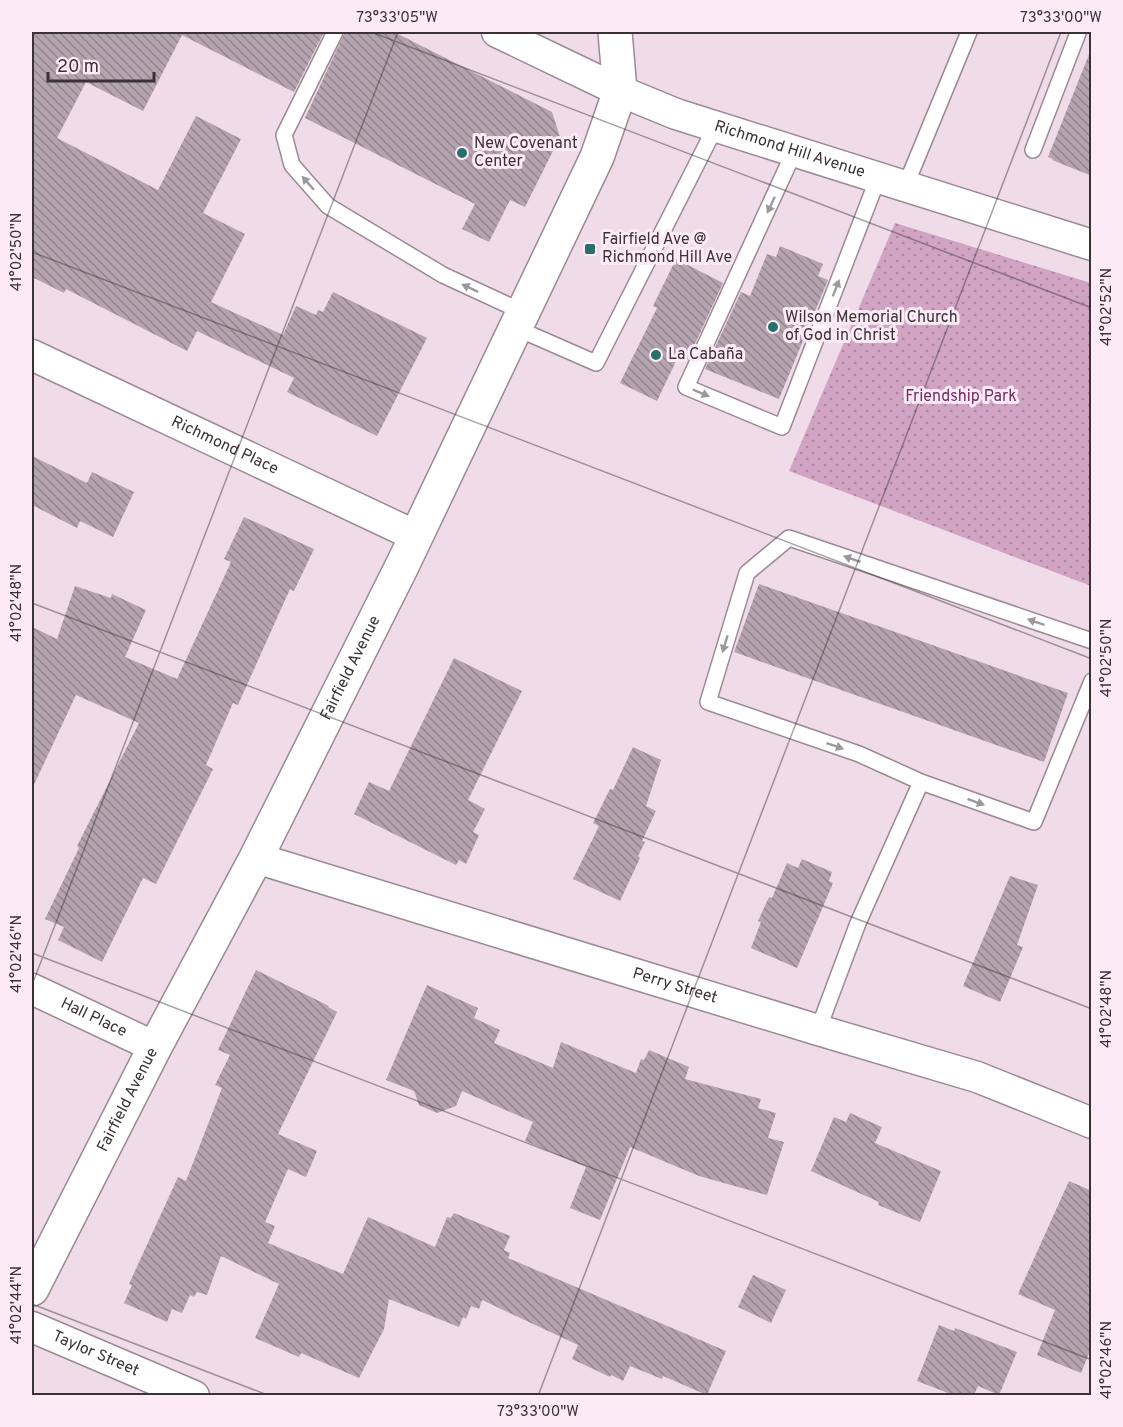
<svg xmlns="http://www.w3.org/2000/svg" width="1123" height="1427" viewBox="0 0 1123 1427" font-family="Overpass,sans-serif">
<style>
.park{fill:url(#park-dots)}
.building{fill:url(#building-back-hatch)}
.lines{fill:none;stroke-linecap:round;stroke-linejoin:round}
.service-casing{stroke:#9b8995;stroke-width:18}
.minor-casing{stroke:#9b8995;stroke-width:33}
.secondary-casing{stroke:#9b8995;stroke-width:36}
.service{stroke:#fff;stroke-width:15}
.minor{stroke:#fff;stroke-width:30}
.secondary{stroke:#fff;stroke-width:33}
.oneway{fill:#9c989b}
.ticks{fill:none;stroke:#3a3237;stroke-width:1.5;stroke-opacity:0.45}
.poi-dot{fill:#28706a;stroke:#fdeaf7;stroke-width:2}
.labels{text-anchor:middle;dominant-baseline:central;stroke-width:6;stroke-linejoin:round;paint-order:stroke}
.poi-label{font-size:16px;fill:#3a3237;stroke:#fdeaf7;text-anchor:start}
.street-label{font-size:16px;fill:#3a3237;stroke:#fdeaf7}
.park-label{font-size:16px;fill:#732a63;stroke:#fdeaf7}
.neatline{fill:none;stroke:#3a3237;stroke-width:2}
.ticks-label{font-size:15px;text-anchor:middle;fill:#3a3237}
</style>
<defs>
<pattern id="park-dots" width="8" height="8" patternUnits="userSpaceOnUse" patternTransform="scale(1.5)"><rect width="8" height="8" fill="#d2a4c4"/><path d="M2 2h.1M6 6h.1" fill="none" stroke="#ab86a0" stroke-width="1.8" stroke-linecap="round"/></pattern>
<pattern id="building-back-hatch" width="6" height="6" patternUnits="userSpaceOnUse" patternTransform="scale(1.5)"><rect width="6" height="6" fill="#b5a3af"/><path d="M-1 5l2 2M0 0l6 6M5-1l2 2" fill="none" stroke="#94858f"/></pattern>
</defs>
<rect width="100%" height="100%" fill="#f0dce9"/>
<path class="park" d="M895 223 1091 283V586L789 471Z"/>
<path class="building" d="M32 32H324L294 92 182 35 143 111 86 82 57 138 158 190 196 116 241 139 203 213 245 234 211 302 283 335 296 306 316 315 318 310 323 312 333 292 427 338 377 436 287 392 294 378 197 331 187 351 66 289 64 293 32 277Z
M345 32H394L552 112 560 137 525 207 510 200 489 242 462 229 475 204 305 118Z
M1090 52 1092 53V176L1052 160 1053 159 1048 157Z
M780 246 823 264 818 276 828 280 779 399 705 369 741 292 750 296 767 254 776 257Z
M676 259 723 283 687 361 678 357 657 401 620 383 657 308 653 306Z
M32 456 87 483 92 472 134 492 113 537 80 521 77 528 32 505Z
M244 517 314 549 294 591 290 589 238 705 233 703 206 765 213 769 156 884 143 878 102 962 58 940 64 927 45 919 79 848 77 846 139 723 76 695 32 789V627L57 639 75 586 111 598 112 594 146 610 125 657 177 679 231 562 224 559Z
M759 584 1068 693 1044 762 734 652Z
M454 658 522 691 468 800 485 809 473 832 479 835 466 864 459 860 456 865 354 814 369 782 389 791Z
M633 747 661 760 646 806 656 811 642 841 645 842 638 856 640 858 620 901 573 879 599 826 593 823 610 789 613 790Z
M802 859 832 872 829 881 833 883 797 968 751 948 761 922 758 921 769 897 772 898 787 863 798 868Z
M1010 876 1038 885 1017 945 1023 947 1000 1002 963 986Z
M256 970 329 1006 328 1007 337 1012 278 1134 317 1151 306 1177 288 1169 265 1222 275 1226 268 1243 343 1274 368 1217 435 1247 447 1217 451 1218 454 1213 510 1236 504 1250 510 1253 508 1258 726 1351 707 1395 663 1376 662 1379 630 1366 623 1381 611 1375 610 1377 572 1359 578 1345 482 1300 479 1309 471 1306 466 1319 463 1317 459 1327 389 1299 384 1329 359 1378 301 1353 299 1357 255 1338 279 1284 221 1256 207 1295 197 1292 194 1297 190 1295 182 1313 172 1309 167 1322 124 1303 132 1285 129 1284 178 1177 186 1181 222 1088 215 1085 230 1055 218 1050Z
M427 985 478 1008 474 1018 500 1030 494 1043 553 1068 561 1042 636 1073 641 1059 644 1060 649 1050 689 1067 685 1079 761 1099 758 1108 776 1113 768 1138 784 1142 767 1195 699 1176 630 1147 600 1220 570 1208 586 1167 525 1141 533 1122 462 1091 456 1106 437 1113 419 1105 414 1091 386 1080Z
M850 1113 882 1127 875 1143 941 1171 920 1222 878 1205 879 1202 811 1171 834 1117 846 1122Z
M1069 1181 1092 1191V1346L1081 1373 1037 1355 1055 1310 1018 1294Z
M753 1275 786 1290 771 1323 738 1307Z
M939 1325 954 1331 955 1328 1017 1352 999 1395 978 1386 974 1395H953L917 1381Z"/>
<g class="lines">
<g class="service-casing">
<path id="service" d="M335 32 284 135 292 165 328 206 443 275 523 312
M1033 150 1078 33
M794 152 686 387 782 427 878 178
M905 187 969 32
M516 328 596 363 715 128
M1092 641 789 538 747 573 708 702 859 754 921 782 1034 822 1092 681
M818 1030 858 923 921 782"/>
</g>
<g class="minor-casing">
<g id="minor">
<path id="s1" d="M497 32 620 91 676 114 1092 245"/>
<path id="s2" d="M32 355 416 536"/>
<path id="s3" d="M256 858 818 1030 977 1077 1092 1123"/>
<path id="s4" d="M32 989 155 1047"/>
<path id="s5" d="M32 1327 194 1396"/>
</g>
</g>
<g class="secondary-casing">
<g id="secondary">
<path id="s6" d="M32 1289 155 1047 256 858 402 566 597 157 620 91 615 32"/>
</g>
</g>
<use href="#service" class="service"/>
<use href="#minor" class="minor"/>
<use href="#secondary" class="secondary"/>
</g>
<defs><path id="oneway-solid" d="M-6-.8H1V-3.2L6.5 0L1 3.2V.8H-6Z" transform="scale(1.5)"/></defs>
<g class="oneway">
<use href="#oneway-solid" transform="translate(308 183) rotate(-131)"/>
<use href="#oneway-solid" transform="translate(771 205) rotate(115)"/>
<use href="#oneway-solid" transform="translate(470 288) rotate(-155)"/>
<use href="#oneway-solid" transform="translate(836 288) rotate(-69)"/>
<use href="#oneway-solid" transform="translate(701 393) rotate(23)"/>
<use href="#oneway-solid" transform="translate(852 559) rotate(-161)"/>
<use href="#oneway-solid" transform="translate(1036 622) rotate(-161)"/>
<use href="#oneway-solid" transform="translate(725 644) rotate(107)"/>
<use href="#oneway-solid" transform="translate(835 746) rotate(19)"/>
<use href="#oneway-solid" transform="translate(976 802) rotate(20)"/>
</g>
<path class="ticks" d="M371 32 1092 308M32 252 1092 659M32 603 1092 1009M32 953 1092 1360M32 985 398 32M32 1304 270 1396M538 1396 1061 32"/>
<g class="poi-dot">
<circle cx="462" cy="153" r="6"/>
<rect x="584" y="243" width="12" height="12" rx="3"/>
<circle cx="773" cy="327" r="6"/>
<circle cx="656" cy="355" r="6"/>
</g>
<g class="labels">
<g class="poi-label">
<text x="474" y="144">New Covenant<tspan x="474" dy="18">Center</tspan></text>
<text x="602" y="240">Fairfield Ave @<tspan x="602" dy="18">Richmond Hill Ave</tspan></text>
<text x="785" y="318">Wilson Memorial Church<tspan x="785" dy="18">of God in Christ</tspan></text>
<text x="668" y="355">La Cabaña</text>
</g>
<g class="street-label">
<text stroke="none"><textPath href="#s1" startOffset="316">Richmond Hill Avenue</textPath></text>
<text stroke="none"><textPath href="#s2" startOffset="213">Richmond Place</textPath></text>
<text stroke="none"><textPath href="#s6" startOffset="698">Fairfield Avenue</textPath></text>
<text stroke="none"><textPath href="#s3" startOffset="438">Perry Street</textPath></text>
<text stroke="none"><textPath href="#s4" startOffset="68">Hall Place</textPath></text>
<text stroke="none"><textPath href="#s6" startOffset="212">Fairfield Avenue</textPath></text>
<text stroke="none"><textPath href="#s5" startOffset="69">Taylor Street</textPath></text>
</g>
<g class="park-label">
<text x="961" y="397">Friendship Park</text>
</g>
</g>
<rect width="1123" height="1427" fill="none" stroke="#fdeaf7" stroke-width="66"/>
<path d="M48 72v9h106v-9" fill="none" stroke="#3a3237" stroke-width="3"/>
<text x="57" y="72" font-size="18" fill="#3a3237" stroke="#fdeaf7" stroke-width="4.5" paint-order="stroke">20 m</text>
<rect x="33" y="33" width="1057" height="1361" class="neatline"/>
<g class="ticks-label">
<text x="397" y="22">73°33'05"W</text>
<text x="1061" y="22">73°33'00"W</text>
<text transform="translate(16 252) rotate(-90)" y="5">41°02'50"N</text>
<text transform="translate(1106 307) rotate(-90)" y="5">41°02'52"N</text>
<text transform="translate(16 603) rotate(-90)" y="5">41°02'48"N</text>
<text transform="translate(1106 658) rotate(-90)" y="5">41°02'50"N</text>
<text transform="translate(16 954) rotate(-90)" y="5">41°02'46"N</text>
<text transform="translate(1106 1009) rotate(-90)" y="5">41°02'48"N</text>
<text transform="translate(16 1305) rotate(-90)" y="5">41°02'44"N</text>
<text transform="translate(1106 1360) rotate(-90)" y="5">41°02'46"N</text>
<text x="538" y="1416">73°33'00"W</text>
</g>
</svg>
